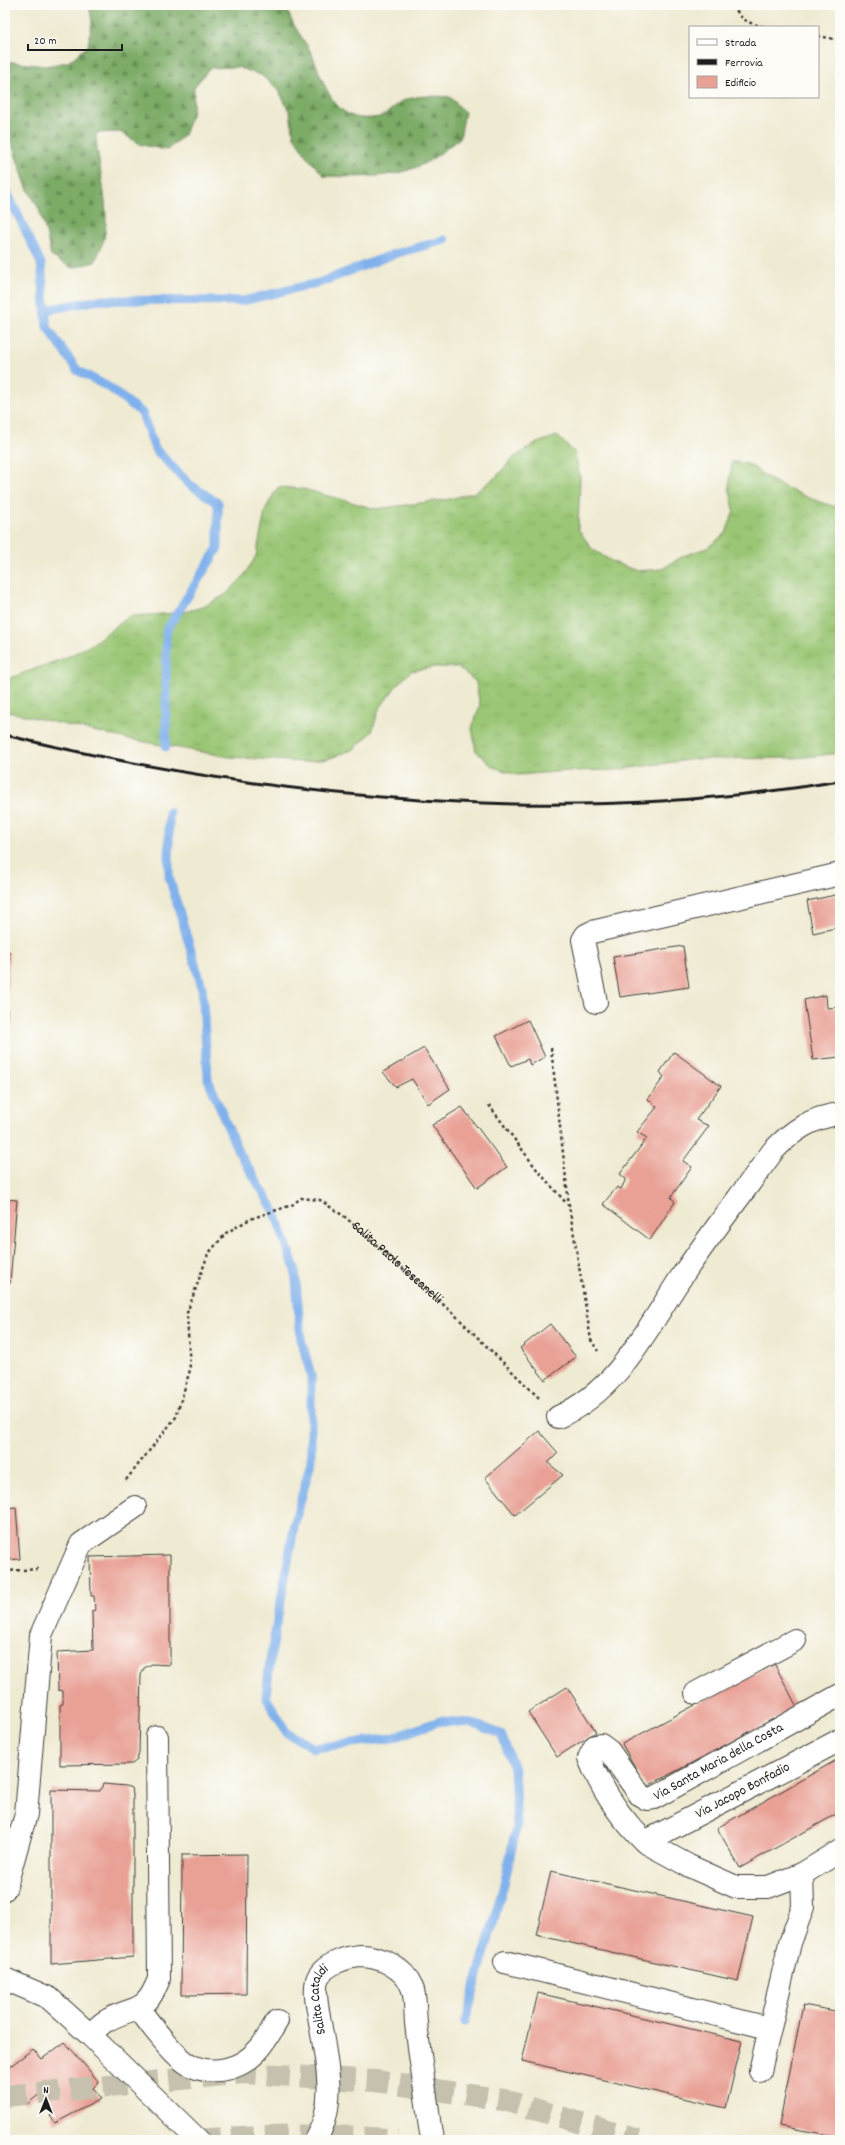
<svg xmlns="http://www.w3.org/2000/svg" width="845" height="2145" viewBox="0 0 845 2145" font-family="Dekko,sans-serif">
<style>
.grass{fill:url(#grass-tufts);stroke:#5b7148}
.forest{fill:url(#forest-firs);stroke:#4c6441}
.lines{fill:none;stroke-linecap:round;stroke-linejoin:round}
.stream{stroke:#80b1ec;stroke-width:9}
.building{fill:#e9a196}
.highway-tunnel{stroke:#c5c1ae;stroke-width:22;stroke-dasharray:22 11;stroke-linecap:butt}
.minor-casing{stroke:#3c3b37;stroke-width:24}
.path{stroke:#3c3b37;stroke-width:2.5;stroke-dasharray:3 3;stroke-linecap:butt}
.minor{stroke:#fff;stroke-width:22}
.rail{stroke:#1c1c1c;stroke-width:3}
.labels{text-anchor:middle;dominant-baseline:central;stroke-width:3;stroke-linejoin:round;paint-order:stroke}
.street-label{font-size:14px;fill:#1c1c1c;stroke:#fdfcf7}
</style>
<defs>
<pattern id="grass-tufts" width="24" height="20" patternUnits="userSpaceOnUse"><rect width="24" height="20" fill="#9ac674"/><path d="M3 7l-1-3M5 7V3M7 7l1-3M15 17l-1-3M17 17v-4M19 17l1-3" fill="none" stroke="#84aa64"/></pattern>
<pattern id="forest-firs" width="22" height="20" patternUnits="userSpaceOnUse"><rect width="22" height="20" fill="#7bab66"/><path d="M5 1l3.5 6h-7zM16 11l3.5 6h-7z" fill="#648a53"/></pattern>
</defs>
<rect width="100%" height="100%" fill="#fdfcf7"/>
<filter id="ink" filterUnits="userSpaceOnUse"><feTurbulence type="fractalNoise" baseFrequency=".025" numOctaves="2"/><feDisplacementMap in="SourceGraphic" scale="8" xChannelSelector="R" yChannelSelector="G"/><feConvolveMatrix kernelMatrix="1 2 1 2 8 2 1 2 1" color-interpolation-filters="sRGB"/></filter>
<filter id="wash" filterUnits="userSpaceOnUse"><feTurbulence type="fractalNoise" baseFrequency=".012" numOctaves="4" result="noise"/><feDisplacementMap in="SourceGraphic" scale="16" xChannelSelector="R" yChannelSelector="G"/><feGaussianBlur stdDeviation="0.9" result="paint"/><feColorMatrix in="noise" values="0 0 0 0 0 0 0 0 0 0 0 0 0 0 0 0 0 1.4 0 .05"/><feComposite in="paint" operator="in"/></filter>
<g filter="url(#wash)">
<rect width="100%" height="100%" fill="#efead2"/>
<path class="grass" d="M557 436 575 453 580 477 578 529 592 549 613 562 637 571 662 569 683 556 707 548 726 533 734 510 729 486 732 462C755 463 750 467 768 478 780 486 826 507 840 507V753L797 758 696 759 615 770 566 771 517 775 493 767 476 751 472 728 480 706 476 682 458 667H433L411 671 394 689 379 709 372 732 354 749 328 759 303 762 230 757 128 739 5 711V680L67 657 89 646 130 616 180 613 203 607 225 595 244 576 256 556 266 508 278 487 303 489 376 509 450 499 476 492 497 476 513 458 534 444Z"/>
<path class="forest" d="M89 5H286C290 25 306 40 314 59 326 89 336 126 379 117 386 116 393 107 399 103 414 94 433 96 450 97L465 112 460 138C447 147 434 160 419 166 391 179 355 177 324 176L308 158 294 137 290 113 279 91 261 75 237 67 210 68 194 87 193 111 184 135 167 150 142 145 120 132 96 133C97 166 111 207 104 239 102 246 98 254 95 262L72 268 51 256 46 232 39 209 27 188 11 142 5 135V61L45 66 68 62 88 46 92 22Z"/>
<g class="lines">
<path class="stream" d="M5 188 41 263 47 327 77 370 110 388 142 413 155 449 189 484 218 503V548L166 631V747
M46 310 99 300 243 301 321 282 394 254 445 240
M169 812V877L202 987 208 1079 237 1149 274 1210 295 1269 301 1339 311 1375V1461L295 1522 270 1661 266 1697 287 1733 314 1748 392 1738 440 1721 471 1723 501 1734 514 1769 517 1824 504 1884 465 2022"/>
</g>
<g id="blocks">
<path class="building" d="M840 894V927L813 933 807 901Z
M683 946 689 987 620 997 613 957Z
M5 952H9L6 1047 5 1046Z
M826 995 827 1008 840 1007V1057L813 1060 804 1000Z
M528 1020 545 1057 530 1065 528 1059 511 1066 496 1036Z
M424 1048 450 1089 428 1104 412 1079 396 1087 383 1072Z
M674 1052 721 1086 696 1120 709 1126 683 1161 692 1167 671 1197 675 1202 650 1240 603 1204 617 1187 621 1189 626 1179 620 1174 647 1138 637 1132 657 1107 648 1099 664 1077 660 1072Z
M462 1107 507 1167 477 1188 432 1125Z
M5 1199 17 1200 10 1283H5Z
M550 1324 576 1357 545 1380 520 1348Z
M539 1431 558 1453 548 1463 563 1475 515 1515 485 1478Z
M16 1507 20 1559 5 1560V1508Z
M170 1555V1665L152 1664 144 1668 141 1675 139 1752 137 1760 132 1764 60 1765V1705L63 1704V1691L58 1690 57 1652 93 1650 92 1611 95 1610 94 1596H91L90 1557Z
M774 1663 797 1707 646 1787 622 1744Z
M567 1687 596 1732 557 1757 528 1712Z
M840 1758V1812L740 1868 717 1828Z
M103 1784 126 1786 131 1788 133 1794V1957L51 1964V1790L100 1791Z
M247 1854 246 1994 181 1995 182 1855Z
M551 1871 753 1917 738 1981 536 1935Z
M538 1993 742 2041 726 2108 522 2061Z
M803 2005 840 2012V2137L779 2126Z
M65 2042 99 2082 93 2088 101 2099 55 2123 50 2116 55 2113 41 2093 26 2105 5 2081V2070L33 2049 42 2059Z"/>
</g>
</g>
<g filter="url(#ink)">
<use href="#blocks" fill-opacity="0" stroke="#3c3b37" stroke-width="1"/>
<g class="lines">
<path class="highway-tunnel" d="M5 2096 244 2073 375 2081 504 2100 638 2140
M199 2140C265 2134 332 2134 397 2140"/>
<g class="minor-casing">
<g id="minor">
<path d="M596 1002 583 940 586 935 592 932 840 874"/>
<path d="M558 1417C619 1390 647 1328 682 1276 711 1233 743 1193 773 1151 792 1131 812 1117 840 1114"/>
<path d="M696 1693 795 1640"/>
<path d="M840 1740 645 1842 689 1866 736 1887H768L802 1874 840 1851"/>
<path id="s2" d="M645 1842C620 1818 602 1791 589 1758L595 1746 601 1745 609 1751 640 1795 647 1799 654 1798 840 1695"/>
<path d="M5 1889 26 1814 41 1635 81 1544 135 1507"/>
<path d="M505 1962 769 2028"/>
<path d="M5 1979 49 1998 90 2035 198 2140"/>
<path d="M139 2009C151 2025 163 2042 178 2056 201 2079 238 2073 259 2049 266 2042 271 2030 277 2021"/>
<path d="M90 2035C95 2031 100 2024 106 2021 135 2004 144 2017 159 1979L157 1737"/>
<path d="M760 2071 790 1943 803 1907 802 1874"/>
<path id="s3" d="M315 2140C339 2103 325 2057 319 2016 317 2005 314 1992 317 1980 322 1965 346 1957 360 1956 381 1956 404 1968 412 1987 416 1997 415 2013 416 2023 419 2050 423 2077 427 2104 429 2116 429 2129 433 2140"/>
</g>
</g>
<g class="path">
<path d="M734 5C740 21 750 24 766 27"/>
<path d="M818 36 840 40"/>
<path d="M551 1048 569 1205 591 1340 598 1351"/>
<path d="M489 1105 538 1171 568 1205"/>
<path id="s1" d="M126 1480 176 1417 190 1370 187 1313 208 1254 226 1233 250 1219 292 1205 301 1198 320 1200 345 1217 455 1315 539 1398"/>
<path d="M5 1571 40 1569"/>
</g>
<use href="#minor" class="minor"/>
<path class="rail" d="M5 735C275 801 565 827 840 781"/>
</g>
</g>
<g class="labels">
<g class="street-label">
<text stroke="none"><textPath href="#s1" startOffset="479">Salita Paolo Toscanelli</textPath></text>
<text stroke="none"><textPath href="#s2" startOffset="274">Via Santa Maria della Costa</textPath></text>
<text transform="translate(743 1791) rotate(-28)">Via Jacopo Bonfadio</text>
<text stroke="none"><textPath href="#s3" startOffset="144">Salita Cataldi</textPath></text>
</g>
</g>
<rect width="845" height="2145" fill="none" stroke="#fdfcf7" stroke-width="20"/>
<rect x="689" y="26" width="130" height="72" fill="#fdfcf7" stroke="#a3a29f"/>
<rect x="697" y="39" width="20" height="6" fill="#ffffff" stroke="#a3a29f"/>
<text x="725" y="46" font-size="12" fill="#1c1c1c">Strada</text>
<rect x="697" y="59" width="20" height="6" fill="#1c1c1c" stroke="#a3a29f"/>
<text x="725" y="66" font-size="12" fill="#1c1c1c">Ferrovia</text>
<rect x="697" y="76" width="20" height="12" fill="#e9a196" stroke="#a3a29f"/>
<text x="725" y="86" font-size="12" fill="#1c1c1c">Edificio</text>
<g transform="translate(46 2099)" stroke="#fdfcf7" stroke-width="3" paint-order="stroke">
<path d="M0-3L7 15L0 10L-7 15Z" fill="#1c1c1c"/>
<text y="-6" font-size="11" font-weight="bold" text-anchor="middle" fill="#1c1c1c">N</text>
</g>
<path d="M28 44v6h94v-6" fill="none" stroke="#1c1c1c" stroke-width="2"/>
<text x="34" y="44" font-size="12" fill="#1c1c1c" stroke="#fdfcf7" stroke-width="3" paint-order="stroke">20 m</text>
</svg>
